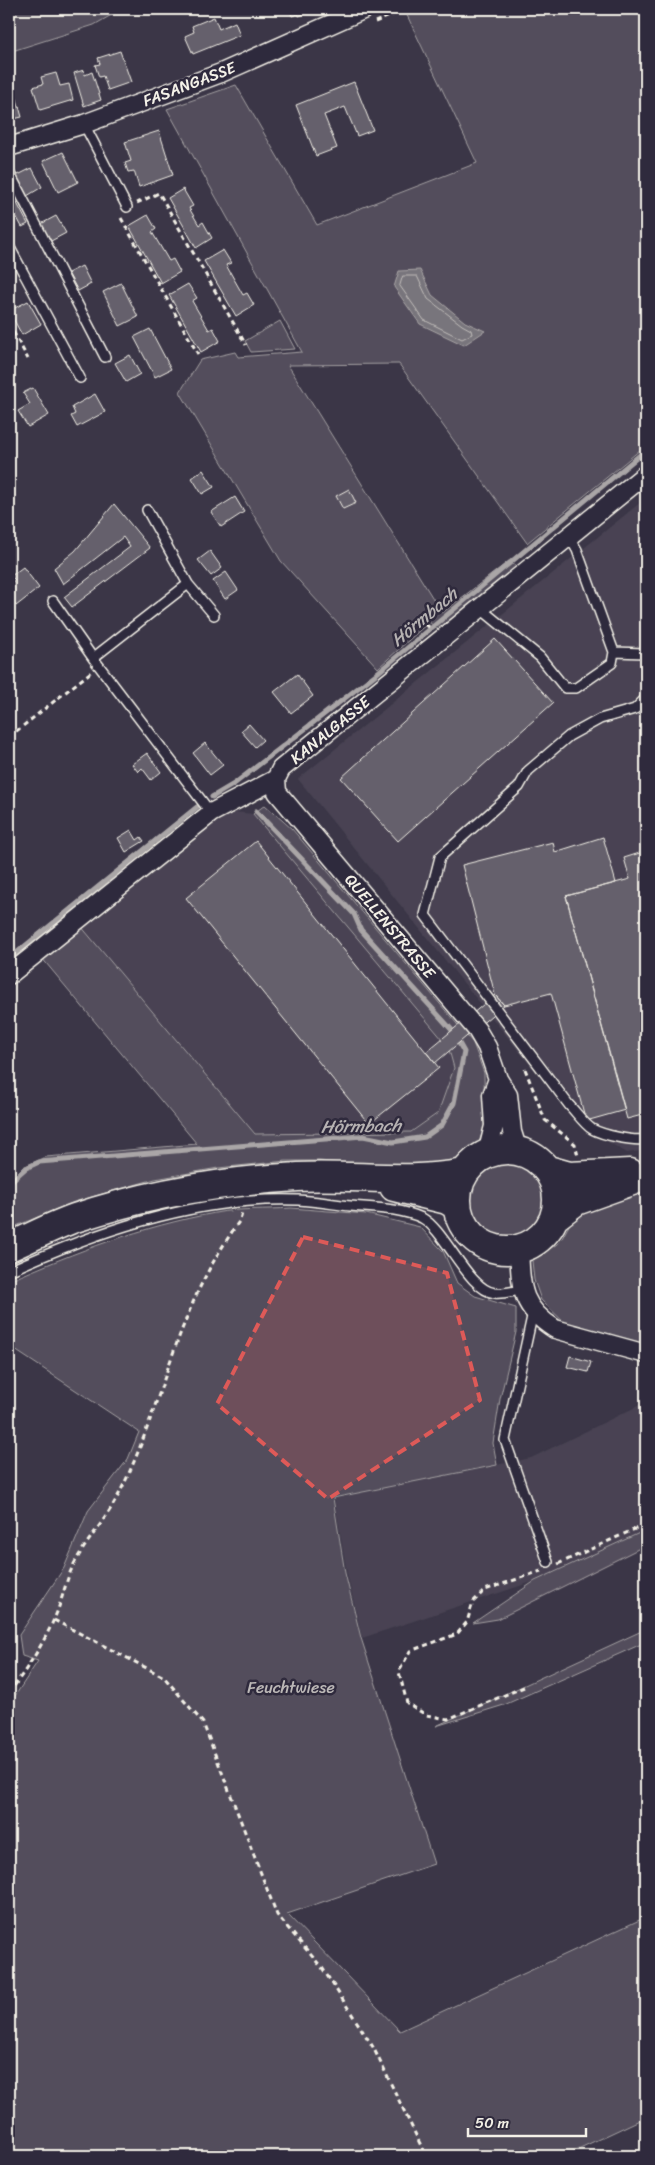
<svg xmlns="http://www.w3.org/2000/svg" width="655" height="2165" viewBox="0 0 655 2165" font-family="Sriracha,sans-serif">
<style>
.built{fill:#484352}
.green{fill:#534e5c;stroke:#a4a0a2}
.water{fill:#78747b;stroke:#aaa6a7}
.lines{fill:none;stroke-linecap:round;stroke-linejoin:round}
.shore{stroke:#c2bfbc;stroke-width:1}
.stream{stroke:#aaa6a7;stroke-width:5}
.building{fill:#65616c;stroke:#f4f1e8}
.service-casing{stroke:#f4f1e8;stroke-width:12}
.minor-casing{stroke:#f4f1e8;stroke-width:21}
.primary-casing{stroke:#f4f1e8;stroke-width:31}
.path{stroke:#f4f1e8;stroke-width:3;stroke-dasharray:5 4;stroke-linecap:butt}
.service{stroke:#2f2a3d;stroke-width:9}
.minor{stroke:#2f2a3d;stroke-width:18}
.primary{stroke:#2f2a3d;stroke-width:28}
.marked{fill:#de5a58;fill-opacity:0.2;stroke:#de5a58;stroke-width:4;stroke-dasharray:10 6;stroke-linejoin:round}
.labels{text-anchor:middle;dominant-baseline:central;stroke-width:5;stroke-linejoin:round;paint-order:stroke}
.street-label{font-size:16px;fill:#f4f1e8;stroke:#2f2a3d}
.park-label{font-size:16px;fill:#bcb8b7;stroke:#2f2a3d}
.water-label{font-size:18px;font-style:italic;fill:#b6b2b2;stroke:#2f2a3d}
</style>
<rect width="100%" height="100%" fill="#3b3647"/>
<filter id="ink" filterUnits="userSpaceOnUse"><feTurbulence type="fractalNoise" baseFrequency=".02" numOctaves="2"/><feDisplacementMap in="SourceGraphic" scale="10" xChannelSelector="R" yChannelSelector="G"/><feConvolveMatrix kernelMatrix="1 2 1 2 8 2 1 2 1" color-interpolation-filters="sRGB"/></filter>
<g filter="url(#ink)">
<path class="built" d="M646 498V1150L627 1153 593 1133 536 1072 298 779Z
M225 811 253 814 448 1046 454 1068 438 1113 411 1132 255 1134 80 925Z
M646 1402V1530L535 1581 362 1638 347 1574 334 1498 531 1458Z"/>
<path class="green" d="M9 9H122L94 25 9 52Z
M411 9H646V445L527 543 399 364 288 365 442 613 509 561 517 567 440 631 429 622 378 668 281 561 180 392 200 360 235 352 238 357 302 352 167 109 236 85 317 225 477 163 405 11Z
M280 321 295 349 251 352 245 341Z
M265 805 292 829 473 1043 484 1073 485 1125 479 1142 454 1162 429 1170 319 1161H286L218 1168 155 1179 74 1202 9 1229V1181L23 1167 46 1157 197 1144 41 957 80 925 255 1134 411 1132 438 1113 454 1068 448 1046 253 814Z
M469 1199a39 39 0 1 1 78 0a39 39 0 1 1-78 0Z
M646 1193V1349L572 1330 541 1300 534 1280 532 1261 560 1242 574 1216 590 1205Z
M291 1208 366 1214 420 1227 443 1251 457 1283 475 1296 516 1308V1332L500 1399 493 1443 497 1465 333 1498 345 1573 361 1638 434 1864 287 1914 400 2031 646 1917V2117L563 2156H9V1705L38 1661 22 1656 19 1635 64 1568 88 1511 128 1459 139 1432 9 1346V1281C75 1252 143 1226 215 1213 239 1208 266 1210 291 1208Z
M646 1530V1545L498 1619 473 1623 535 1581Z
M646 1629V1642L504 1705 436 1726Z"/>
<path class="water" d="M420 270 432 295 465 322 485 331 464 345 420 324 394 287 399 271Z"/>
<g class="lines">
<path class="shore" d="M403 276H417L428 299 462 325 471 330 472 334 462 339 424 320 400 286Z"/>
<path class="stream" d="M212 797 234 784 376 674 646 450
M9 959 197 807
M9 1183 26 1168 39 1162 363 1136 393 1142 425 1137 442 1125 454 1103 464 1052 451 1029 361 930 354 914 256 811"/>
</g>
<path class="building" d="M289 9H315L299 16 298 14 292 16Z
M214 17 219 29 235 22 240 35 193 54 185 36 194 32 192 26Z
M120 51 131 82 108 90 103 76 99 77 95 65 100 64 98 58Z
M84 70 85 75 92 72 101 100 84 106 74 73Z
M56 73 60 86 69 84 73 100 40 110 33 87 43 84 41 77Z
M354 82 373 130 357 136 345 107 324 115 337 148 316 156 296 105Z
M14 89 22 117 9 120V91Z
M159 131 173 175 139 187 134 171 128 172 125 163 131 161 125 142Z
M63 152 78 182 58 192 43 161Z
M32 168 42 187 27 196 16 176Z
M9 188 28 224 22 227 14 212 9 215Z
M183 189 193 206 189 208 199 225 203 222 212 238 196 248 168 198Z
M148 215 156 229 152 232 169 261 173 259 180 272 161 283 129 226Z
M56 216 66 233 51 241 41 224Z
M223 250 231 263 226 265 243 295 247 293 254 305 236 316 204 261Z
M82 266 91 284 78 291 68 273Z
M121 283 138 317 120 326 103 292Z
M188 284 197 298 192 301 209 330 213 328 220 341 201 352 169 295Z
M28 301 41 324 22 335 9 311Z
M150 329 171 369 155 377 134 337Z
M130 355 140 374 126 382 115 363Z
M33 388 49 415 28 427 18 411 30 404 23 393Z
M95 394 105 412 77 427 71 416 75 414 72 407Z
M203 470 214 487 202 494 192 478Z
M349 489 356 503 343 509 336 496Z
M235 497 244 512 221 527 211 512Z
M114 504 150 548 72 607 64 597 130 547 123 537 63 584 54 568 75 551Z
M210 551 222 568 211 576 198 560Z
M23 567 39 588 16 606 9 596V584L15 580 11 576Z
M226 572 238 590 225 599 213 581Z
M495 639 553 703 398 841 341 778Z
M297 674 313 696 291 713 274 692Z
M249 724 263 740 255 747 241 731Z
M205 743 223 765 210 775 193 753Z
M147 753 161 772 151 780 142 768 138 772 132 764Z
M131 830 137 840 141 837 144 841 126 852 118 838Z
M603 837 616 883 566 896 625 1110 586 1121 551 993 504 1005 495 995 462 865 553 842 555 852Z
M256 841 439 1068 369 1124 186 898Z
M646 851V1114L627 1119 566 896 630 879 624 858Z
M495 995 504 1005 435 1063 426 1052Z
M570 1356 591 1362 588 1372 567 1367Z"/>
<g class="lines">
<g class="service-casing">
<path id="service" d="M84 124 127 207
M9 172 105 357
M9 246 80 378
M188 584 214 615
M53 601 93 658 211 813
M481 609 540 657 565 688H576L612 663 614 652 577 550 570 538
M614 652 644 653 646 657
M93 658 188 584 147 510
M646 698 635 709 600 719 569 736 528 771 519 787 440 857 425 915 569 1105C576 1112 584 1124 592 1129 603 1135 634 1142 646 1139
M9 1271C96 1231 201 1196 298 1200 315 1201 333 1204 351 1206 374 1208 400 1208 422 1218 445 1230 469 1291 495 1293 503 1294 513 1291 521 1290
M533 1312 505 1440 548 1562"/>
</g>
<g class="minor-casing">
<path id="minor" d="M9 147 84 124 221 73 365 9
M276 779 277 792 477 1030 487 1047 498 1079 508 1095 512 1132 518 1151
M9 975 211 813 276 779 281 769 646 474
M487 1154 494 1126 492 1095 498 1079
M519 1249C521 1287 520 1307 555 1329L646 1354"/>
</g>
<g class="primary-casing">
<path id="primary" d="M457 1200a50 50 0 1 1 100 0a50 50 0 1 1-100 0Z
M548 1170 569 1176 630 1173
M394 1187 447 1200 457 1206
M555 1217 576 1201 646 1176
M9 1247C30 1238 52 1226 75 1218 147 1194 222 1181 298 1177 353 1174 410 1184 464 1173"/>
</g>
<path class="path" d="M375 22 407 9
M137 203 159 193 246 345
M121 218 198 354
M9 324 28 359
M425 624 432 629
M9 737 91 672
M525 1069 545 1120 575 1144 578 1156
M534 1256 543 1251 556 1238
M558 1564 646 1524
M54 1620 164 1677 203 1723 277 1915 323 1969 373 2047 426 2156
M524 1687 448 1719 426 1715 407 1703 399 1672 410 1651 457 1634 467 1622 473 1602 485 1590 541 1571
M9 1693C26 1670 43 1645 54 1619 62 1602 65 1582 73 1566 87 1539 107 1519 120 1492 149 1435 164 1371 189 1312 202 1279 220 1249 240 1220L242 1212"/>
<use href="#service" class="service"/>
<use href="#minor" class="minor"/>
<use href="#primary" class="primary"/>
</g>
</g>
<path class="marked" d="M303 1237 447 1273 480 1400 328 1499 217 1404Z"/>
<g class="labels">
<g class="street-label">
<text transform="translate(189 84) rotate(-21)">FASANGASSE</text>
<text transform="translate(330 730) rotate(-39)">KANALGASSE</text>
<text transform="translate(390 926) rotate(50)">QUELLENSTRASSE</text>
</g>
<g class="park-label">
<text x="291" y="1687">Feuchtwiese</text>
</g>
<g class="water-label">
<text transform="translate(424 617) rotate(-40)">Hörmbach</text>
<text transform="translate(361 1126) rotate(-1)">Hörmbach</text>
</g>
</g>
<rect width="655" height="2165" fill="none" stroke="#2f2a3d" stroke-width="30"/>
<rect x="15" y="15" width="625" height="2135" fill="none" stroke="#f4f1e8" stroke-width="2" filter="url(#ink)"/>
<path d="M468 2128v8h118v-8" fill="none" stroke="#f4f1e8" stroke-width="2.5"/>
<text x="475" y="2128" font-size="15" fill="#f4f1e8" stroke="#2f2a3d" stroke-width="4" paint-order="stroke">50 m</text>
</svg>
